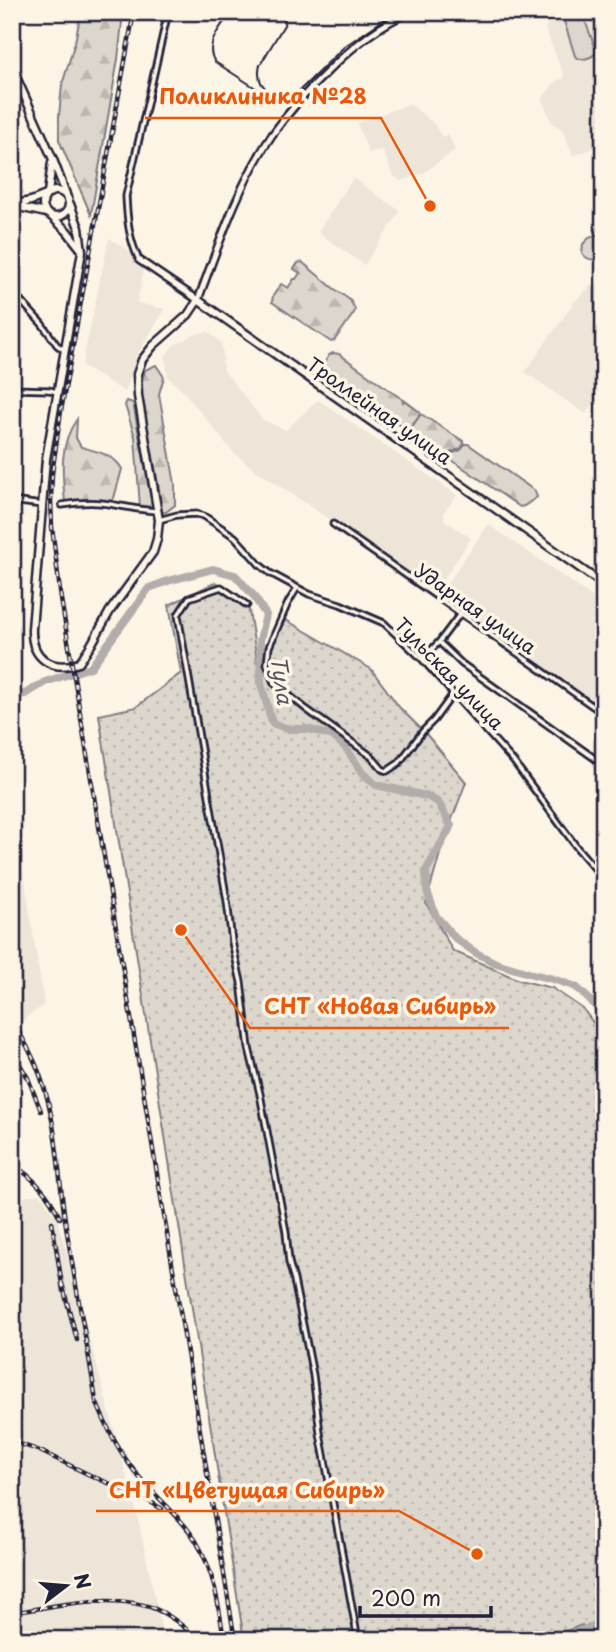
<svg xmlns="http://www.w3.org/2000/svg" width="616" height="1652" viewBox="0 0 616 1652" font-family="'Playpen Sans',sans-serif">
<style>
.built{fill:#ece5d8}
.grass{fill:#dcd6cc;stroke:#7f7c84;stroke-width:2}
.forest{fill:url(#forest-firs);stroke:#7f7c84;stroke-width:2}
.garden{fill:url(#garden-dots);stroke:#7f7c84;stroke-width:2}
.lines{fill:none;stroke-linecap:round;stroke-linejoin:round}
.river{stroke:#b2adab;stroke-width:8}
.street-casing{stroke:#22223b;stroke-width:9}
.secondary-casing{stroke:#22223b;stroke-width:10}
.primary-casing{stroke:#22223b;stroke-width:11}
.street{stroke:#fcf5e5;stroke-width:3.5}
.secondary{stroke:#fcf5e5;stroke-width:5}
.primary{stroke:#fcf5e5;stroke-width:6}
.tram{stroke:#22223b;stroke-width:2}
.rail-casing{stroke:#22223b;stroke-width:4.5}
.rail{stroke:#fcf5e5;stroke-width:2;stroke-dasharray:5;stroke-linecap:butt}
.labels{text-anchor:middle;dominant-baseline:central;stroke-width:7;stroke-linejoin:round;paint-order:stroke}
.street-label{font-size:19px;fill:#22223b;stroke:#fcf5e5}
.water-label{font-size:21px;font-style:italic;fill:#545362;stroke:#fcf5e5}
.leader{fill:none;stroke:#e8590c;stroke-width:2.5}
.callout-dot{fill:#e8590c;stroke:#fcf5e5;stroke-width:2.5}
.callout-label{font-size:21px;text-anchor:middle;font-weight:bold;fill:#e8590c;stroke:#fcf5e5;stroke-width:7;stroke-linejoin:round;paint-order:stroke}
</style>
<defs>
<pattern id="forest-firs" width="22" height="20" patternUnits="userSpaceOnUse" patternTransform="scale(1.75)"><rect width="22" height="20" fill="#dcd6cc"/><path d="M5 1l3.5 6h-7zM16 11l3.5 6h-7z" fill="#bcb7b0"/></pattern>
<pattern id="garden-dots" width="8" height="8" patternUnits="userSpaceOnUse" patternTransform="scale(1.75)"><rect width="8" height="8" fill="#dcd6cc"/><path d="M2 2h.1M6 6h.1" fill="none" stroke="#bcb7b0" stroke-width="1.8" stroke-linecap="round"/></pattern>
</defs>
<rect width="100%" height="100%" fill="#fcf5e5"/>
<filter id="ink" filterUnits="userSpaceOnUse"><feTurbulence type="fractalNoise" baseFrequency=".0143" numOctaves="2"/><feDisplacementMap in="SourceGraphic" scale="14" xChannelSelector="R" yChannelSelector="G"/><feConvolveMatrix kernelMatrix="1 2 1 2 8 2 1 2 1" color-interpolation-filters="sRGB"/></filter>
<g filter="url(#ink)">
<path class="built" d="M562 12H604V144L573 156 563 130 552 123 542 99 556 81 565 78 545 28 553 16Z
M410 104 434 124 442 137 448 134 455 150 422 174 401 181 394 177 382 149 369 153 357 123Z
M353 178 397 209 399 213 364 265 318 232Z
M109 238 128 250 145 264 137 303 165 309 139 352 125 392 82 366Z
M604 280V394L600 399 592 404 586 414 525 372 575 301 592 285Z
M209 332 222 344 223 370 263 420 286 430 318 400 457 495 444 512V520L471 538 436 591 253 468 233 452 185 393 168 377 165 356 173 346 195 334Z
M488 524 604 605V709L439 596Z
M12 798 44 1005 12 1028Z
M40 1194 57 1218 137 1515 164 1640H12V1199Z"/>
<path class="grass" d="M582 13 597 52C592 58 580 62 575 56L564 21Z
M604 232V257C595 260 588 262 582 253L583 244 589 238Z"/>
<path class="forest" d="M81 12H123L118 59 91 215 59 140V116L62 85 75 42Z
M302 262 332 287 350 300 355 309 354 313 334 341 331 342 272 302 273 296 281 284 288 288 294 279H296L300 273 294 269 298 263Z
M333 353 339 354 402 399 403 402 404 400 420 412V414L408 431 323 369 322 367 329 355Z
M156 365 164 377 159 394 175 484V505L166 512 161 513 159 489 140 388 145 370Z
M127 401 133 403 153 509 140 507 135 437 125 405Z
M421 414 463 441 464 444 460 449 444 455 409 431Z
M77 419 76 438 81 447C96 451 115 455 122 469L114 498 108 503 98 500 65 502C62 474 59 443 77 419Z
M465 444H468L535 491 537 497 524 506 520 507 446 456 461 450Z"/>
<path class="garden" d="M216 582 248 604 257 661 286 620 371 669 400 708 427 735 466 782 443 843 426 903 453 951 519 980 552 988 583 1009 602 1035 604 1045V1640H591L582 1625 563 1632 556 1640H244L99 715 136 707 181 673 169 605Z"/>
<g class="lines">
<path class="river" d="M12 696 25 694 45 682 91 667 149 588 168 581 213 569 235 575 253 595 266 615 260 640 261 683 272 723 289 729H308L333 736 346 748 363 774 376 785 426 796 438 802 451 826 426 871 427 891 436 916 456 939 476 953 496 963 532 974 553 979 576 987 593 1003 604 1018
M567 1640 573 1634 604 1622"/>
<g class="street-casing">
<path id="street" d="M139 260C129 239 127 219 126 196L168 12
M12 291 42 324 57 345 64 350
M12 389 49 390 57 392
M12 501 42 505
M62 505C75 503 88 502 101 503 120 505 138 510 157 511
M159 520 177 515 196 514 204 516 235 537 260 565 270 573 309 594 340 604 384 623 422 659 514 762 578 849 604 879
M333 524 604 714
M297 588 288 603 269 647 267 664 274 683 306 709 371 756 382 769 387 771 399 763 423 731 434 720 453 694
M247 605 221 587 189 598 178 615 227 901 232 942 241 982 249 1048 260 1094 286 1232 289 1262 294 1280 313 1375 320 1433 358 1640
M439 642 462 664 604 765
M422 659 439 642 460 614"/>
</g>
<g class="secondary-casing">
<path id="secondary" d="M139 260 198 300C219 244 238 185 272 135 287 114 309 89 328 71 352 47 379 25 410 12"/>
</g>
<g class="primary-casing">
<path id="primary" d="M12 68 52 157 66 194
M43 204a13 13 0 1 1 26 0a13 13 0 1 1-26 0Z
M48 193 52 162
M70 204 79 228 82 251 46 459 32 629C31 658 51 672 79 663L91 645 110 611 153 552 157 539 159 520 138 396 137 374 142 360 153 346 188 315 198 300 604 585
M12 205 31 201 46 195
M14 206 46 213
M51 216 67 231 81 249"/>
</g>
<use href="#street" class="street"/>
<use href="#secondary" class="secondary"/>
<use href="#primary" class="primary"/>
<path class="tram" d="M231 12C221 27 203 45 215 62L265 94 279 100 295 95 345 46 395 12
M270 92C260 86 257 77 260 65L284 25 286 12"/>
<g class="rail-casing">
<path id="rail" d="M134 12 61 411 52 474 51 499 52 527 61 599 235 1640
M12 1020C23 1039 34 1057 41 1078 58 1125 58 1177 66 1226 75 1284 87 1342 96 1401 106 1426 118 1450 135 1472 154 1496 180 1515 196 1541 214 1571 219 1606 224 1640
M12 1051 28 1078 41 1111
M12 1164C33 1177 50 1196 60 1218
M52 1222 63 1291
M62 1283 77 1340
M12 1441 40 1451 94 1477 144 1498 162 1509
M12 1613C52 1606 103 1595 143 1605 165 1610 183 1625 198 1640"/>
</g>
<use href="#rail" class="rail"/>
</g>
</g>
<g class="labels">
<g class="street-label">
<text transform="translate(380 410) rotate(35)">Троллейная улица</text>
<text transform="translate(476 608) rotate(35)">Ударная улица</text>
<text transform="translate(450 673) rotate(46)">Тульская улица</text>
</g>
<g class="water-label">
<text transform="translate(283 680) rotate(82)">Тула</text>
</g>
</g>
<path class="leader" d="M430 206L381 118H145M181 930L250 1028H509M477 1554L399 1511H96"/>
<g class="callout-dot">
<circle cx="430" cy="206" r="7"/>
<circle cx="181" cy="930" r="7"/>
<circle cx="477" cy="1554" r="7"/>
</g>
<g class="callout-label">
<text x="263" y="104">Поликлиника №28</text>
<text x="380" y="1014">СНТ «Новая Сибирь»</text>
<text x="247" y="1498">СНТ «Цветущая Сибирь»</text>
</g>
<rect width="616" height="1652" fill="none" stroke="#fcf5e5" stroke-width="42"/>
<rect x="21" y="21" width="574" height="1610" fill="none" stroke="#22223b" stroke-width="2.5" filter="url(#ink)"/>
<g transform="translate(66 1586) rotate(74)" stroke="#fcf5e5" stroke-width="5" paint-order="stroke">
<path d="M0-5L12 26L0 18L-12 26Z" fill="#22223b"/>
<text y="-10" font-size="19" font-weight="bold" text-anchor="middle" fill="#22223b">N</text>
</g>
<path d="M360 1606v10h131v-10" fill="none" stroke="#22223b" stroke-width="3.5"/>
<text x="371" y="1606" font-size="21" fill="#22223b" stroke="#fcf5e5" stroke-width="5" paint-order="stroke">200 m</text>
</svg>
